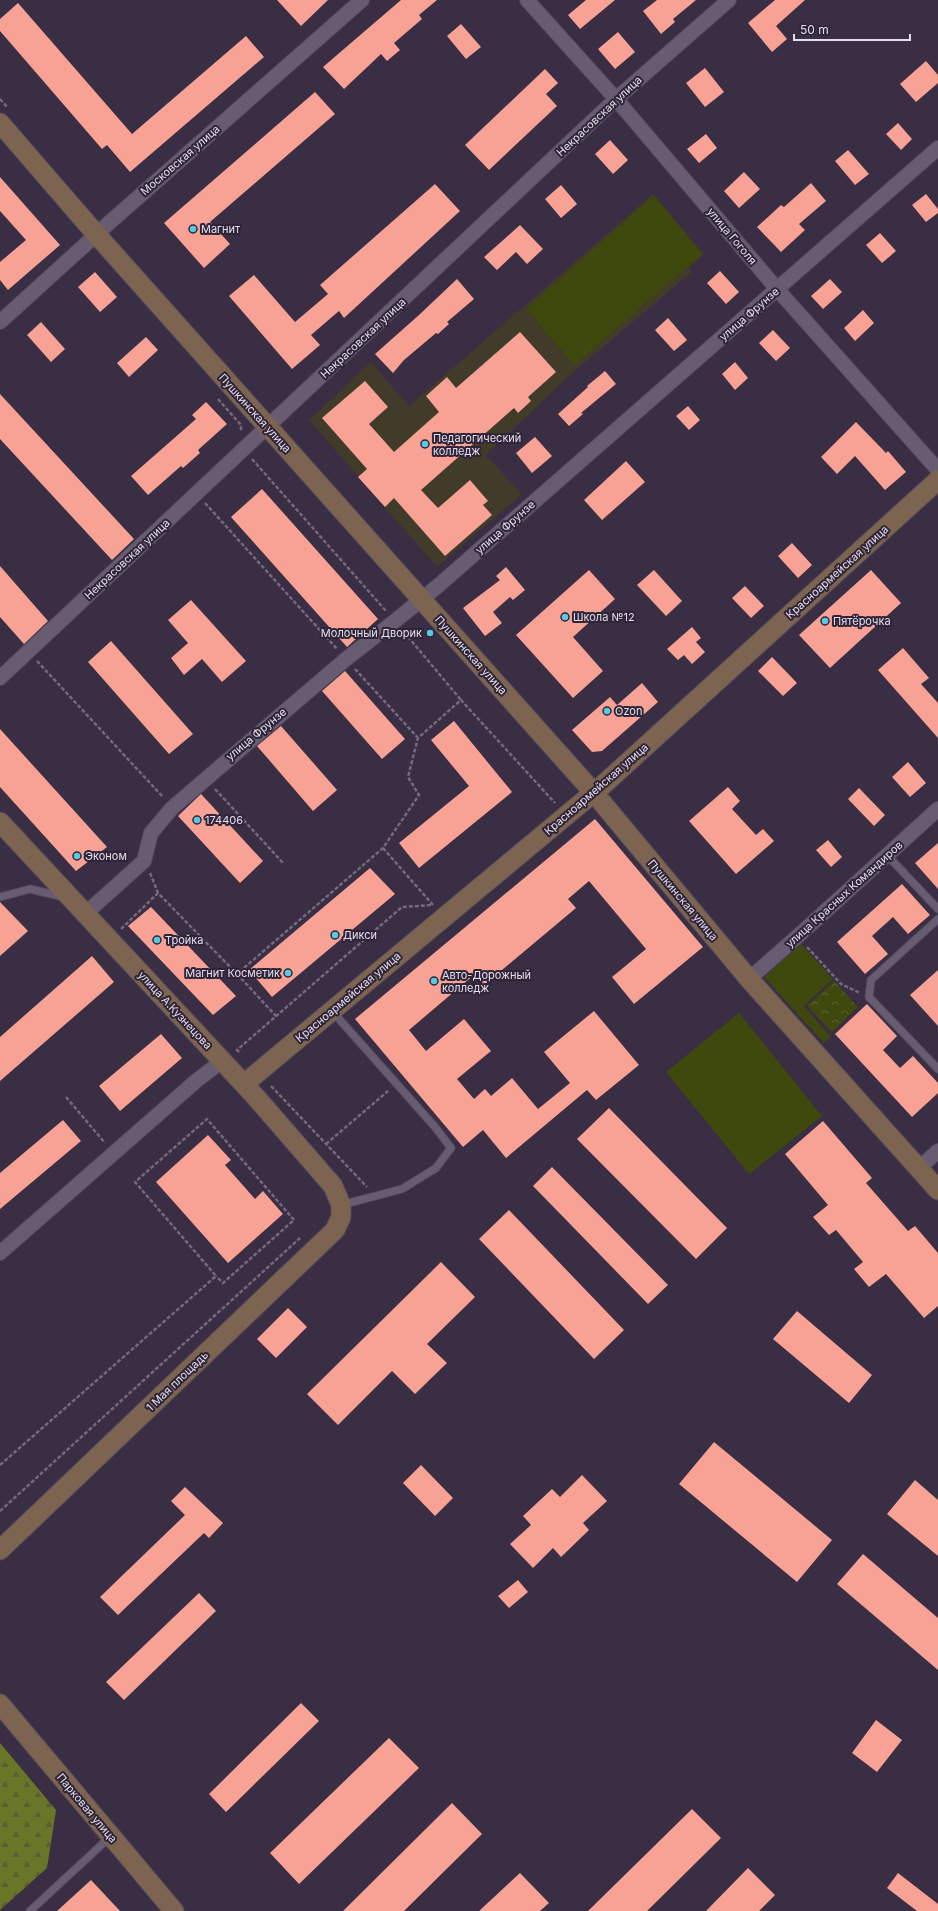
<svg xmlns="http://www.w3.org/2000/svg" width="938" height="1911" viewBox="0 0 938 1911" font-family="Inter,sans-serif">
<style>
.education{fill:#413b29}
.grass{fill:#3f480d}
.forest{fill:url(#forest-firs)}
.park{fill:url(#park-crowns)}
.building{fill:#f7a295}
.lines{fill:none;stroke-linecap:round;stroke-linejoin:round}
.service-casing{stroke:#534a5b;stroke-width:9}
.minor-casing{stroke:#534a5b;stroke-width:16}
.secondary-casing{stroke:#534a5b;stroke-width:21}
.path{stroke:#746a7c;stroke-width:2.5;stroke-dasharray:4 2;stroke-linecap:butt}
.service{stroke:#685c73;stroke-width:7}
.minor{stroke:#685c73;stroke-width:14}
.secondary{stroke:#7c6450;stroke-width:19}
.poi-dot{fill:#58c9e3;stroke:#2f2438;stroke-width:1.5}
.labels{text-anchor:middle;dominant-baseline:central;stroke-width:4;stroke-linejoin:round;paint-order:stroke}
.street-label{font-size:11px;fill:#e5deeb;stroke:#2f2438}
.poi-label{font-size:11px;fill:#e5deeb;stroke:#2f2438;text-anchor:start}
</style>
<defs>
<pattern id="forest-firs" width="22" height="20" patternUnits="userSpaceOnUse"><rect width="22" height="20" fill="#697627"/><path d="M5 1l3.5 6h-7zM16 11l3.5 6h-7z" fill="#595f35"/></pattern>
<pattern id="park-crowns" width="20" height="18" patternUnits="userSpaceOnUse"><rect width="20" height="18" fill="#3f480d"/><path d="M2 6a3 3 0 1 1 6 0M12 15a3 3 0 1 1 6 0" fill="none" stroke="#5b6230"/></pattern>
</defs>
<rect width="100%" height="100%" fill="#392e43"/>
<path class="education" d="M653 194 704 254 689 268 692 272 568 377 486 455 522 494 437 567 309 420 371 362 409 406Z"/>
<path class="grass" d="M654 195 702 254 574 365 527 309Z
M801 944 833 979 804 1006 831 1037 824 1043 764 977Z
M739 1013 822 1116 749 1174 666 1072Z"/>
<path class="forest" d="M0 1743 56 1810 47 1868 0 1910Z"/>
<path class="park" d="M834 981 858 1007 832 1032 807 1006Z"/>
<path class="building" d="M277 0H328L301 26Z
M401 0H437L419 15 422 19 394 43 400 50 387 61 381 54 344 89 323 67Z
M586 0H615L580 29 568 15Z
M657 0H696L673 19 675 22 661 34 643 11Z
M775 0H805L776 26 787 39 772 52 748 23Z
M18 3 132 134 246 36 264 57 130 172 107 145 102 149 0 31V19Z
M461 24 481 47 466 59 447 36Z
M618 32 635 52 615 69 598 49Z
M926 61 938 75V83L916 102 900 84Z
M705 68 724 92 705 107 686 83Z
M545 69 558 83 546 94 557 106 489 170 465 145Z
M315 92 335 114 210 222 230 244 204 268 164 223Z
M898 123 912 139 901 150 886 134Z
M706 134 717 148 699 163 687 149Z
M610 140 628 160 613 174 595 154Z
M848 150 869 174 855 185 835 161Z
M744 172 760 189 739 208 724 191Z
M0 177 60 245 8 290 0 280V262L26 240 0 211Z
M811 183 826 201 799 224 805 230 781 252 757 227 781 205 784 207Z
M435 184 460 211 344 318 339 311 311 335 320 345 292 369 229 296 254 275 295 322 328 294 320 285Z
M561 185 577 204 561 218 545 199Z
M926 194 938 209V213L926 222 912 205Z
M520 225 543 249 527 264 516 252 497 270 484 257Z
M880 233 896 251 882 263 866 245Z
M720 271 739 292 726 304 707 283Z
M95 272 117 297 100 312 78 287Z
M457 279 474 299 447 322 449 324 438 334 436 333 404 360 393 373 375 354 419 315Z
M830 279 842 292 823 309 811 296Z
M863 310 874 323 855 341 844 328Z
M668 318 687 340 674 351 655 330Z
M41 322 65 349 51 362 27 335Z
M773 330 790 348 776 361 759 343Z
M520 332 556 372 528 397 531 401 518 413 514 408 421 490 438 508 470 480 488 501 483 505 492 515 445 556 394 498 385 507 358 477 367 469 322 418 365 381 388 407 369 424 394 452 439 412 426 396 447 377 456 388Z
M146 337 158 350 129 377 117 363Z
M735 362 748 378 735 390 722 374Z
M605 371 616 384 581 413 583 414 569 426 558 414 588 387 587 386Z
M0 394 134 539 112 560 0 439Z
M206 402 227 424 198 450 200 453 183 468 181 466 148 495 131 476 196 419 192 415Z
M688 406 700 420 689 430 676 416Z
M856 422 886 453 888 451 906 472 885 490 855 456 837 474 821 457Z
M535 437 552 456 532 473 516 453Z
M626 461 645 482 602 520 584 500Z
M262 489 378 619 347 647 231 517Z
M792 543 812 565 798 578 778 556Z
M0 566 48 621 24 644 0 617Z
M506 567 525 590 513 600 510 597 493 612 502 623 485 636 463 608 500 580 496 576Z
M589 570 615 599 573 637 603 671 573 698 516 635Z
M654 570 682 601 666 616 637 585Z
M871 570 901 603 830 668 799 635Z
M745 586 764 606 751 618 732 598Z
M191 600 246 661 222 682 202 659 184 675 171 658 188 643 168 620Z
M692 627 701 638 696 642 705 652 692 664 684 655 678 660 667 649Z
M111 641 193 734 169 754 88 662Z
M903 648 929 678 921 684 938 703V738L878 670Z
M772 657 797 683 783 696 758 671Z
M345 671 405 739 382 759 322 691Z
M642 683 658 702 602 751 592 752 572 730 610 697 617 705Z
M454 721 512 792 419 868 399 843 469 786 431 740Z
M281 726 337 790 313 811 257 746Z
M0 729 107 847 76 871 0 787Z
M908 762 926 783 910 797 892 777Z
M728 787 740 801 732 809 756 835 763 829 774 841 736 874 689 821Z
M859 788 885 815 874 826 848 799Z
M201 794 263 861 240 883 178 816Z
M595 819 703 947 634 1004 612 977 646 949 589 881 568 899 576 908 484 985 475 974 409 1030 426 1051 464 1019 491 1051 457 1079 474 1099 485 1089 491 1096 512 1078 538 1109 570 1083 544 1052 594 1011 639 1065 596 1100 587 1090 506 1158 483 1130 463 1147 355 1019Z
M828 840 842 857 831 867 816 850Z
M938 843V889L915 863Z
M370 868 395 894 272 997 249 970Z
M902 884 930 915 908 934 893 917 872 936 888 954 865 974 837 942Z
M0 902 28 931 0 956Z
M151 907 236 996 213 1015 128 926Z
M92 956 114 982 0 1081V1037Z
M938 970V1026L910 995Z
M867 1004 897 1036 883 1050 900 1068 913 1056 938 1083V1093L912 1117 835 1034Z
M161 1034 182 1058 120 1111 99 1086Z
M609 1108 727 1228 696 1259 577 1139Z
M63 1120 81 1141 0 1209V1173Z
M823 1121 872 1178 866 1183 908 1231 915 1226 938 1253V1306L924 1318 886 1274 869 1287 854 1269 863 1262 836 1230 829 1235 813 1217 828 1205 785 1154Z
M208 1135 231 1160 225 1165 255 1199 263 1191 283 1214 228 1263 156 1182Z
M552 1167 668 1285 648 1304 533 1186Z
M509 1210 624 1330 594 1359 479 1239Z
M441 1262 475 1297 427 1344 447 1363 415 1394 392 1371 338 1425 307 1394Z
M288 1308 307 1327 276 1358 257 1339Z
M797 1311 872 1375 849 1403 773 1339Z
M714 1442 832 1540 797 1582 679 1484Z
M421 1465 453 1498 435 1516 403 1483Z
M582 1475 607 1501 583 1523 589 1530 561 1557 553 1548 533 1568 510 1544 531 1525 523 1516 552 1489 560 1497Z
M915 1480 938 1500V1556L887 1514Z
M185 1487 223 1523 209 1538 204 1533 118 1615 100 1597 185 1515 171 1501Z
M863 1554 938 1618V1670L837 1584Z
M518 1580 528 1592 509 1608 498 1596Z
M199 1593 216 1611 124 1700 106 1682Z
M301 1703 319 1721 226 1812 209 1794Z
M876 1720 902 1740 877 1772 852 1753Z
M389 1738 419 1768 299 1884 270 1853Z
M452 1803 482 1834 404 1911H343Z
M692 1809 721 1838 647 1911H588Z
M748 1868 775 1895 759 1911H706Z
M520 1873 549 1903 540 1911H479Z
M898 1873 938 1904V1911H917L887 1888Z
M91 1880 120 1911H57Z"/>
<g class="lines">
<g class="service-casing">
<path id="service" d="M887 855 938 909
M0 897 30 889 64 897
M938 919 871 980 869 997 938 1069
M332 1011 435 1127 451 1148 436 1168 402 1189 341 1205
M30 1911 111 1836"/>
</g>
<g class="minor-casing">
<path id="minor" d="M527 0 616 99 777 289 938 470
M0 322 109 223 362 0
M0 678 616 99 729 0
M86 913 144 861 151 833 172 808 346 659 395 621 439 585 938 148
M749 979 798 936 938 809
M919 1168 938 1151
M0 1253 196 1081 222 1061"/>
</g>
<g class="secondary-casing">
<path id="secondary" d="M0 123 96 234 594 793 749 979 938 1190
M0 822 254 1095 333 1186 341 1205V1217L335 1230 0 1550
M244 1084 604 784 938 480
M0 1704 174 1911"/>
</g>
<path class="path" d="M0 99 8 108
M218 399 241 425V431
M252 459 386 611
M205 503 337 649
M404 632 461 700
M37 661 163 797
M355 669 418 738
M215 789 284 864
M383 848 433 905
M150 873 158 893 237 974 383 848 419 795 408 777 418 738 461 700 555 803
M121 929 158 893
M807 947 841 984 860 993
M237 974 276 1016
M239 1052 237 1050 402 907 432 905
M271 1086 367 1187
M66 1097 105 1143
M326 1144 388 1091
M0 1465 216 1276 135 1182 207 1119 294 1220 223 1283 216 1276
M0 1511 300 1238"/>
<use href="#service" class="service"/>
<use href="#minor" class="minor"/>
<use href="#secondary" class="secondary"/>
</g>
<g class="poi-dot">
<circle cx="193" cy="229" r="4"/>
<circle cx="425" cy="444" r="4"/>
<circle cx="565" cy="617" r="4"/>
<circle cx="825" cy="621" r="4"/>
<circle cx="430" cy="633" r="4"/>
<circle cx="607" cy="711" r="4"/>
<circle cx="197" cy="820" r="4"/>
<circle cx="77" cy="856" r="4"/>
<circle cx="335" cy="935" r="4"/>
<circle cx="157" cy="940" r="4"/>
<circle cx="288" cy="973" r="4"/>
<circle cx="434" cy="981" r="4"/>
</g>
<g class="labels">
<g class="street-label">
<text transform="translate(599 116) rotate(-43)">Некрасовская улица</text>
<text transform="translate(180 160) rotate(-41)">Московская улица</text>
<text transform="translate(732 236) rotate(50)">улица Гоголя</text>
<text transform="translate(749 314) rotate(-41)">улица Фрунзе</text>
<text transform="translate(363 338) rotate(-43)">Некрасовская улица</text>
<text transform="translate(255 413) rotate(48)">Пушкинская улица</text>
<text transform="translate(505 527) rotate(-41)">улица Фрунзе</text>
<text transform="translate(127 559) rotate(-43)">Некрасовская улица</text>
<text transform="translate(837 572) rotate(-42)">Красноармейская улица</text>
<text transform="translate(471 655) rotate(48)">Пушкинская улица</text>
<text transform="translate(256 734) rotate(-40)">улица Фрунзе</text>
<text transform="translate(596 789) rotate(-41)">Красноармейская улица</text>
<text transform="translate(844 894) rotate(-42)">улица Красных Командиров</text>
<text transform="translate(683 900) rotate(50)">Пушкинская улица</text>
<text transform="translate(348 997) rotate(-40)">Красноармейская улица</text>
<text transform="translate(175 1010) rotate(47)">улица А.Кузнецова</text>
<text transform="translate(177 1381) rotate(-44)">1 Мая площадь</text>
<text transform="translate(87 1808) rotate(50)">Парковая улица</text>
</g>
<g class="poi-label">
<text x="201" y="229">Магнит</text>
<text x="433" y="438">Педагогический<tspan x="433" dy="13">колледж</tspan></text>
<text x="573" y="617">Школа №12</text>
<text x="833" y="621">Пятёрочка</text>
<text x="422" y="633" text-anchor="end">Молочный Дворик</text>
<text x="615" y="711">Ozon</text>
<text x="205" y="820">174406</text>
<text x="85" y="856">Эконом</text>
<text x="343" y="935">Дикси</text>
<text x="165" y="940">Тройка</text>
<text x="280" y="973" text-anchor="end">Магнит Косметик</text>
<text x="442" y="975">Авто-Дорожный<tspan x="442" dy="13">колледж</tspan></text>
</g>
</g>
<path d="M794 34v6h116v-6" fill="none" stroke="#e5deeb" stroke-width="2"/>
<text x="800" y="34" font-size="12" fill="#e5deeb" stroke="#2f2438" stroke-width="3" paint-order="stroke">50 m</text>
</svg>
